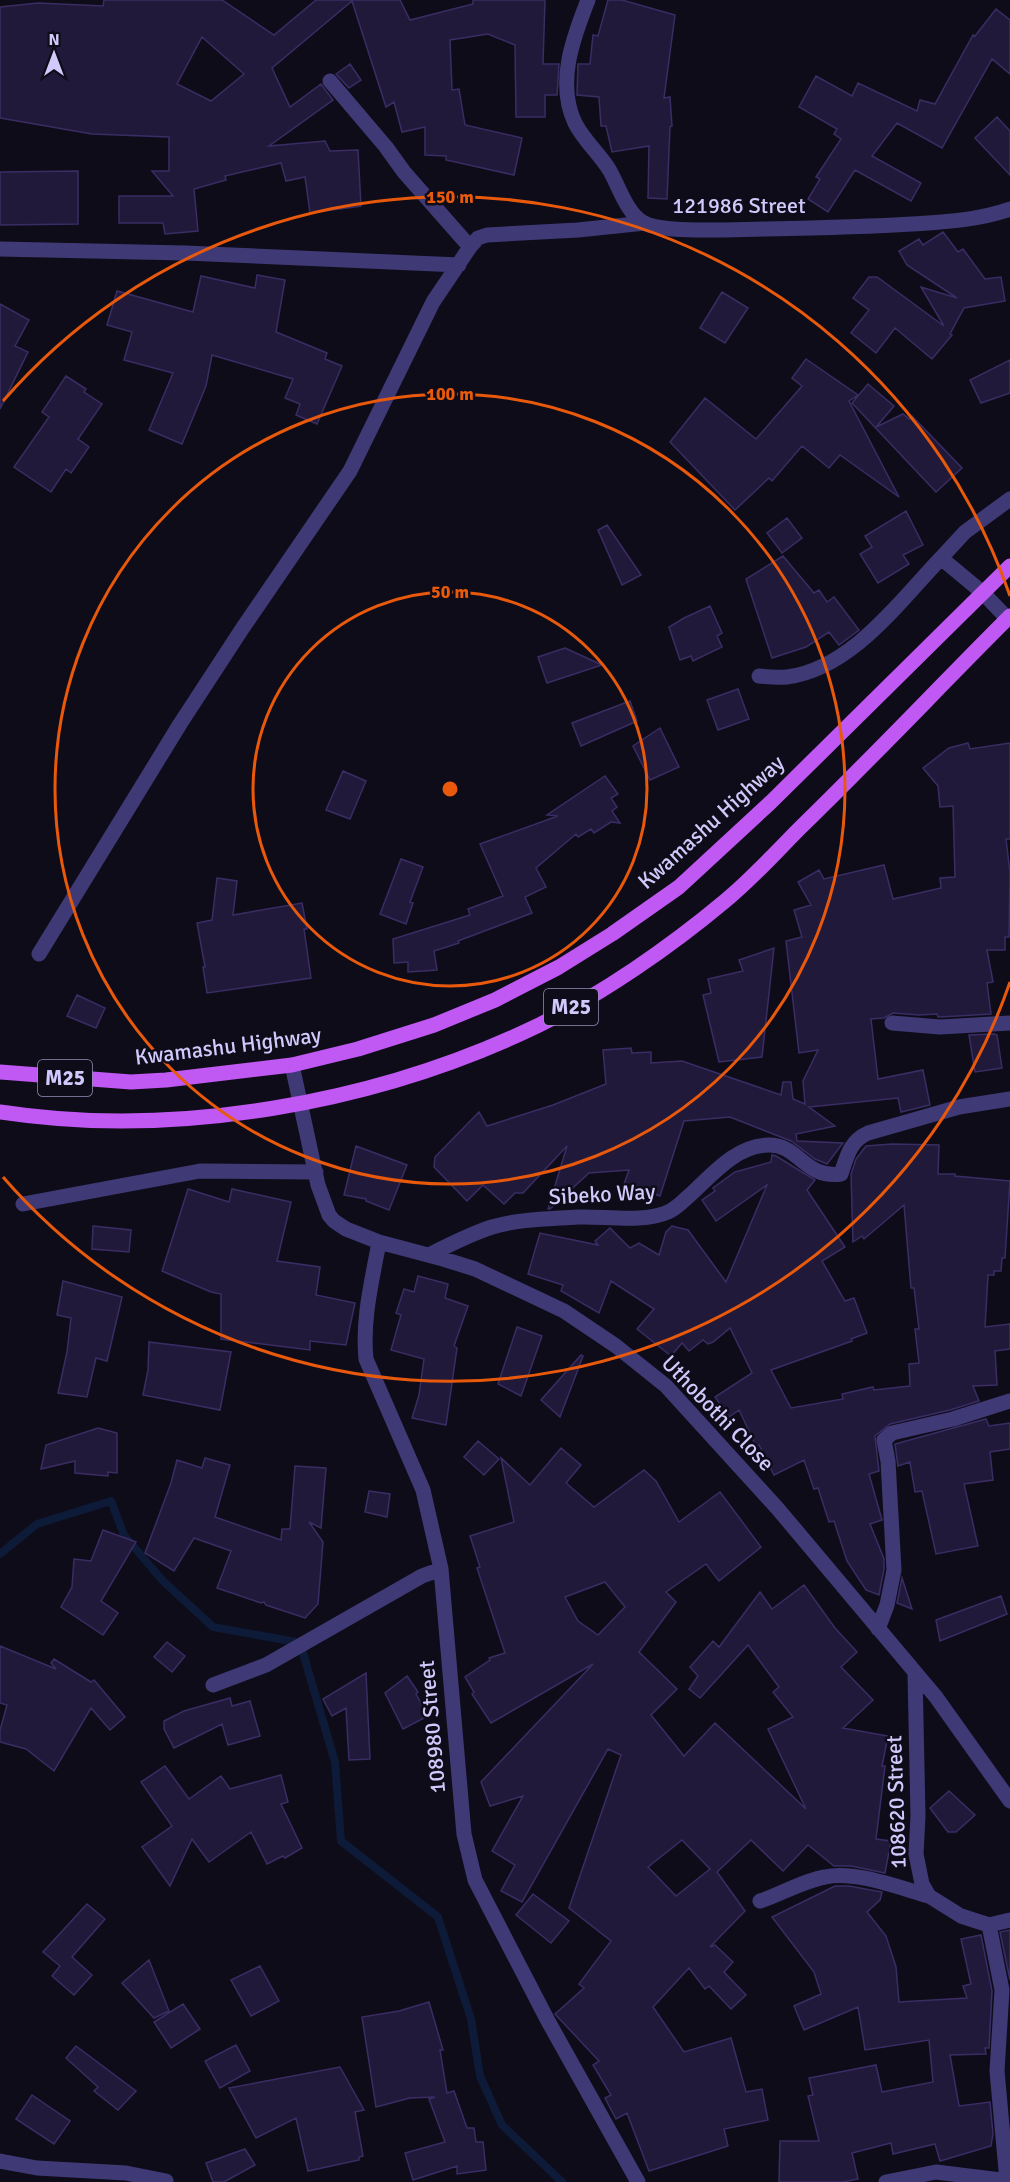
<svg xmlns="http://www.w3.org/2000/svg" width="1010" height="2182" viewBox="0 0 1010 2182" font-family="Signika,sans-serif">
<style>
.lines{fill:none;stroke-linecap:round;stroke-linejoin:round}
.stream{stroke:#0d1b38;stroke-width:8}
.building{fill:#21193a;stroke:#3a2d64;stroke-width:1.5;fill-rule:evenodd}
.minor{stroke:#3f3a76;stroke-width:15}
.major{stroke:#c058f3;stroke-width:15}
.ring{fill:none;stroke:#e8590c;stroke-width:3}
.labels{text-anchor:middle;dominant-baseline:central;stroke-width:5;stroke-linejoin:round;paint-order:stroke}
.shield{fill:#0f0c1a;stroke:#9790b8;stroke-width:1.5}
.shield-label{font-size:21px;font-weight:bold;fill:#d1c9fb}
.street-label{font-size:22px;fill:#d1c9fb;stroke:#0f0c1a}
.centre{fill:#e8590c;stroke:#0f0c1a;stroke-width:3}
.ring-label{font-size:18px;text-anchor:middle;font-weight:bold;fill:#e8590c;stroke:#0f0c1a;stroke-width:5;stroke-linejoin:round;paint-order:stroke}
</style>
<rect width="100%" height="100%" fill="#0f0c1a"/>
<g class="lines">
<path class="stream" d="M0 1554 37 1524 111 1501 124 1535 162 1580 213 1627 296 1642 303 1653 335 1762 341 1841 438 1917 471 2019 480 2076 502 2125 562 2182"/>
</g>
<path class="building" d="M104 0H222L274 35 316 0H400L410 20 473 4V0H545L543 64H559L557 95H545V117H516L515 45 488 34 450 40 452 90 459 89 465 125 522 138 514 175 446 160V156L425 155V127L402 132 394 102 386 107 352 1 272 68 290 107 321 84 333 100 269 146 325 141 330 151 358 150 361 206 310 213 305 177 286 181 281 163 225 176 226 180 194 189 198 231 165 234 163 223H119V196H173L152 171H169V137L92 134 0 118V7L38 3 103 6ZM202 37 244 74 211 101 177 84Z
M608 0H622L675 15 664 98 670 97 672 126 670 127 667 199 648 198 649 146 612 152 606 126H601L599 97 577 95 578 64H590L593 35 598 36Z
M996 9 1010 20V74L992 59 942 148 897 123 872 156 921 183 911 201 855 170 828 212 808 199 820 179 816 177 841 139 834 134 837 129 799 107 816 76 852 96 858 83 917 111 920 100 935 104 973 35 975 36Z
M350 64 361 80 349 88 336 74Z
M997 117 1010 131V175L975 138Z
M78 171V224L0 225V172Z
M943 232 958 252 963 249 985 279 1001 277 1005 301 964 308 950 334 952 335 932 359 895 328 876 353 851 333 869 310 853 298 869 277H877L944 326 921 287 957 298 907 265 899 251 919 239 923 245Z
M257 275 285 280 276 332 327 353 325 359 342 366 317 424 296 415 300 404 285 398 293 379 212 355 206 386 182 444 149 430 173 373 124 360 132 332 107 325 117 291 193 312 201 276 255 288Z
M722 292 748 308 725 343 700 328Z
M0 304 29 320 15 346 28 352 0 409Z
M806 359 858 395 849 401 899 497 840 455 829 468 802 446 772 481 769 478 735 510 670 442 705 398 756 439 802 386 792 378Z
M1010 360V393L981 403 970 380Z
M66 376 86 389 84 392 102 404 78 439 89 447 71 473 66 469 51 492 14 467 49 417 42 412Z
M868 384 894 406 876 427 903 414 909 419 912 416 962 468 936 492 852 403Z
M906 511 923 545 903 555 909 564 878 583 860 554 872 547 865 536Z
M787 518 802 538 782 553 767 533Z
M607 525 641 575 622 585 598 530Z
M783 556 814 593 819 590 827 602 834 597 859 630 839 645 829 632 806 647 772 658 746 579Z
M710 606 722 633 717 636 722 647 693 661 691 656 680 660 669 627 684 618Z
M565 648 602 665 547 683 538 657Z
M738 689 749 719 718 730 707 700Z
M630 701 637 721 581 746 572 723Z
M660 728 679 767 650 780 633 746Z
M968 743 970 749 1010 743V839H1006L1010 873 1009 937H1005V950H987L993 982 987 983 991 1014 940 1017H938L937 1014 919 1015 893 1013 884 1018 871 1019 878 1079 923 1070 930 1105 901 1112 898 1098 809 1107 835 1126 796 1134 797 1141 843 1143 827 1164 815 1159 791 1141 730 1117 684 1121 660 1196 624 1184 629 1170 589 1173 550 1209H548L567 1146 523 1193H515L504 1204 483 1185 467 1201 434 1167 435 1157 479 1112 487 1126 553 1105 606 1084 603 1050 631 1048 632 1053 651 1052V1063L682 1061 781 1095 783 1082H791L793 1099 805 1104 803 1081 818 1050 799 1053 786 941 802 937 794 910 811 905 798 882 819 870 824 879 884 865 893 899 941 888 940 878 955 877 953 806 940 807 938 786 923 768 949 748Z
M343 771 366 781 350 819 326 810Z
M605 776 618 794 611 798 617 807 612 811 620 823 611 822 594 833 591 829 578 837 576 834 536 868 546 887 525 897 532 913 458 941 459 943 434 951 437 970 408 972V962L394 963 393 939 470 915 468 909 503 896 480 844 558 816 547 815Z
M401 859 423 867 410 902 413 903 406 924 380 914Z
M217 878 237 881 233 915 302 903 307 929H304L311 978 207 993 203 967H205L197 923 212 920Z
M774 948 762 1057 719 1062 703 995 711 993 708 979 743 971 739 960Z
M77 995 105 1008 96 1028 67 1016Z
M994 1034 997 1035 1002 1068 975 1072 969 1035Z
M892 1144 939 1145 938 1174H955V1176L1010 1181 1005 1258H1002L1001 1271H994V1275H988L985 1327 1010 1324V1349L995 1351 997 1385 973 1386 979 1401 950 1410 890 1424 875 1436 879 1471 869 1474 882 1520 870 1524 884 1559V1569L879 1595 866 1590 847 1561 834 1521 829 1522 818 1488 814 1489 804 1460 774 1475 759 1445 756 1446 739 1410 729 1417 715 1397 752 1373 730 1328 713 1342 708 1344 703 1340 689 1351 682 1343 671 1356 637 1329 654 1309 611 1281 599 1313 561 1291 563 1285 528 1274 540 1233 598 1245 595 1241 610 1228 630 1248 639 1243 659 1255 666 1232 672 1226 688 1230 726 1282 767 1185 716 1221 702 1200 715 1191 713 1188 735 1172 771 1162 772 1155 776 1156 815 1180 807 1190 845 1247 822 1261 845 1301 854 1298 867 1333 851 1339 852 1341 771 1370 791 1408 843 1399 842 1394 873 1387 874 1390 910 1386 909 1364 919 1363 915 1329H919L914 1288H911L904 1205 864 1239 862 1236 853 1242 851 1174 856 1159 866 1146Z
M356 1146 407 1165 389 1210 366 1201V1199L344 1195Z
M188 1189 229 1202 232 1189 291 1202 277 1261 320 1267 316 1295 355 1303 346 1345 310 1341V1350L221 1339V1294L211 1292 162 1271Z
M93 1226 131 1230 129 1252 92 1249Z
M418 1276 448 1284 445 1298 468 1306 454 1346 457 1348 446 1425 412 1418 419 1395 424 1359 391 1350 401 1315 396 1313 404 1289 414 1292Z
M63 1281 122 1297 107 1361 96 1358 87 1397 58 1393 67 1352 71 1318 57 1315Z
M517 1327 542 1336 521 1396 498 1384Z
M149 1342 231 1352 220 1410 143 1395 148 1370Z
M581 1355 583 1356 560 1417 541 1400Z
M986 1419 989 1426 1010 1423V1449L990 1452 993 1480 964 1484 978 1546 936 1554 922 1491 915 1492 910 1462 898 1466 895 1444Z
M98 1428 117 1433V1473L108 1472V1476L75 1473V1461L41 1469 46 1445Z
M478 1441 499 1459 484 1475 464 1457Z
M561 1448 581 1465 566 1483 594 1507 644 1470 656 1481 679 1522 720 1492 761 1547 719 1581 706 1564 666 1592 676 1602 639 1652 677 1689 651 1715 684 1756 715 1723 806 1809 768 1729 793 1717 773 1692 779 1687 748 1645 700 1698 689 1689 698 1676 690 1667 713 1641 719 1647 760 1592 772 1609 804 1585 835 1628 857 1652 841 1667 873 1700 843 1728 888 1736 882 1766H885L876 1839 891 1841 885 1873 851 1866H834L808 1845 783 1871 751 1840 717 1872 745 1911 710 1947 715 1945 733 1962 724 1972 746 1995 731 2009 709 1986 705 1989 689 1968 653 2007 684 2052 731 2038 746 2092 762 2089 768 2120 724 2129 728 2146 649 2171 627 2113 616 2119 605 2098 611 2095 593 2065 599 2061 555 2014 584 1988 579 1984 611 1941 569 1908 621 1755 608 1749 522 1902 501 1891 515 1865 492 1851 523 1796 490 1806 481 1782 593 1664 491 1723 472 1694 474 1692 465 1677 490 1660 489 1658 505 1653 477 1568 480 1567 470 1536 514 1522 501 1458 530 1485ZM605 1582 625 1607 598 1635 578 1621 565 1597ZM682 1840 710 1869 676 1896 648 1867Z
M205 1458 230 1465 215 1517 281 1540 282 1529H290L295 1466 326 1468 321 1528 309 1522 323 1542 318 1604 305 1618 266 1605 264 1602 261 1603 217 1588 231 1551 194 1538 174 1571 145 1553 171 1483 177 1460 202 1468Z
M369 1491 390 1494 387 1517 365 1512Z
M103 1530 136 1542 101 1601 118 1613 103 1635 61 1607 72 1587 74 1559 91 1561Z
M902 1578 912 1609 897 1603Z
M1001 1596 1007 1614 940 1641 936 1620Z
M167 1642 185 1656 172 1672 154 1657Z
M0 1646 56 1669 51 1663 54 1659 91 1682 94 1680 125 1717 110 1730 91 1708 54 1771 26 1749 0 1742V1730L7 1705 0 1703Z
M366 1673 370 1759 349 1760 346 1708 332 1716 323 1699Z
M407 1676 418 1692 416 1694 428 1716 403 1729 385 1693Z
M230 1698 232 1706 250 1701 260 1736 228 1745 222 1724 174 1748 164 1729V1721L184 1711Z
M165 1766 189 1799 221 1776 230 1789 281 1775 288 1802 281 1804 302 1848 285 1858 283 1856 267 1864 251 1832 209 1862 192 1839 170 1886 142 1847 172 1826 141 1782Z
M949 1791 975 1815 956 1832H948L930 1808Z
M835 1886H849L882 1892 880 1900 867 1912 886 1936 896 1967 899 2002 967 1998 963 1986 971 1984 961 1939 981 1935 992 1991 989 2048H985L986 2054 950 2055 959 2106 990 2102 993 2134 991 2146 940 2161 935 2144 893 2154 891 2143 852 2153 858 2179 843 2182H779L780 2141H819L808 2096 813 2095 809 2078 876 2065 882 2092 933 2082 929 2040 865 2050 858 2007 804 2030 794 2006 821 1994 814 1972 772 1917Z
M533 1894 569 1921 551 1943 516 1915Z
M87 1904 105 1919 72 1957 92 1975 74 1995 52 1976 60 1966 43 1952Z
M1010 1930V1980L1000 1932Z
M149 1960 169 2011 154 2018 122 1983Z
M260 1966 279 2001 251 2016 231 1980Z
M429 2002 443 2050H440L447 2093 454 2091 467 2128H474L476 2142H483L486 2170 457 2174V2166L413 2180 405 2153 445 2142 429 2099 435 2097 410 2098 376 2107 362 2017 399 2011Z
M183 2004 200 2029 171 2048 154 2022Z
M236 2045 250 2071 220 2088 205 2061Z
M76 2046 136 2091 118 2110 94 2091 98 2087 66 2058Z
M340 2067 364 2110 355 2112 363 2156 359 2157V2160L308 2171 296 2118 256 2138 229 2088Z
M32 2095 70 2121 54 2144 16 2119Z
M245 2149 255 2165 224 2182H213L206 2163Z"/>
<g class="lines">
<path class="minor" d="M588 0C573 38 556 83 575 123 584 141 600 154 610 171 619 187 627 214 644 223 666 234 739 229 766 229 815 228 863 227 912 224 945 222 979 220 1010 209
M330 81 386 147 404 172 470 247
M0 249 185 253 459 265
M1007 618 983 593 941 558 965 532 1010 499
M759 676C768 677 778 678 787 677 851 669 899 602 941 558
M39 954 180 724 242 629 350 471 433 302 470 247 478 238 487 235 578 230 645 223
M892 1023 940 1027 1010 1023
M292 1065 318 1185 329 1215 334 1221 346 1229 379 1242 443 1259 475 1269 564 1311 616 1346 666 1386 778 1509 936 1697 1010 1801
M23 1204 200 1171 316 1172
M379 1242C372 1281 362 1319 366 1359L423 1490 441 1569 464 1834 475 1880 548 2021 638 2182
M429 1255C449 1245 470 1234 492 1227 518 1219 550 1219 578 1217 605 1216 644 1223 668 1212 676 1209 683 1201 690 1195 712 1175 735 1146 768 1145 799 1144 804 1179 841 1174 847 1156 850 1141 868 1133L959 1107 1010 1099
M878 1629 887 1605 894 1570 888 1461 884 1440 892 1433 953 1419 1010 1401
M915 1673 918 1816 916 1854 922 1884 929 1896 961 1916 989 1925 1010 1920
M213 1685 266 1665 422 1576 441 1569
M760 1901C782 1894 802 1881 825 1877 854 1870 900 1888 929 1896
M989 1925 1002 1990 997 2071 1007 2181
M0 2161 37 2168 126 2173 166 2181
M886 2182 936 2172 1010 2181"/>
<path class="major" d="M0 1072 131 1082 166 1080 292 1065 358 1049 434 1025 495 1000 559 967 612 934 679 887 771 802 1010 566
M0 1112C176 1139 377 1103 537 1026 601 995 670 947 725 901 752 879 776 852 801 827 872 758 940 686 1010 616"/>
</g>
<g class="ring">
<circle cx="450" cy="789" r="197"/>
<circle cx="450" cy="789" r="395"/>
<path d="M1010 982A592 592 0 0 1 3 1177M3 401A592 592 0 0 1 1010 596"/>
</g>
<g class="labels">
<g class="shield">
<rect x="544" y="989" width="54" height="36" rx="4.5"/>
<rect x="38" y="1060" width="54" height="36" rx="4.5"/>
</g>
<g class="shield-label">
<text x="571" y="1007">M25</text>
<text x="65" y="1078">M25</text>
</g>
<g class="street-label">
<text x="739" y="205">121986 Street</text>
<text transform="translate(711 822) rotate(-42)">Kwamashu Highway</text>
<text transform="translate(228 1046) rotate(-7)">Kwamashu Highway</text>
<text transform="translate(602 1194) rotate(-3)">Sibeko Way</text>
<text transform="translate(718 1413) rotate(46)">Uthobothi Close</text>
<text transform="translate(432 1727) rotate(-95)">108980 Street</text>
<text transform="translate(896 1802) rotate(-92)">108620 Street</text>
</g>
</g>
<circle cx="450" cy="789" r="9" class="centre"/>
<g class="ring-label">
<text x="450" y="203">150 m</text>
<text x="450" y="400">100 m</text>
<text x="450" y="598">50 m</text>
</g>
<g transform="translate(54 54)" stroke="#0f0c1a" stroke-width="4.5" paint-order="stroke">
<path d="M0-4.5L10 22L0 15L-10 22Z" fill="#d1c9fb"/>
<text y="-9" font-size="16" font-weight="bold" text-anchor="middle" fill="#d1c9fb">N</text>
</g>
</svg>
